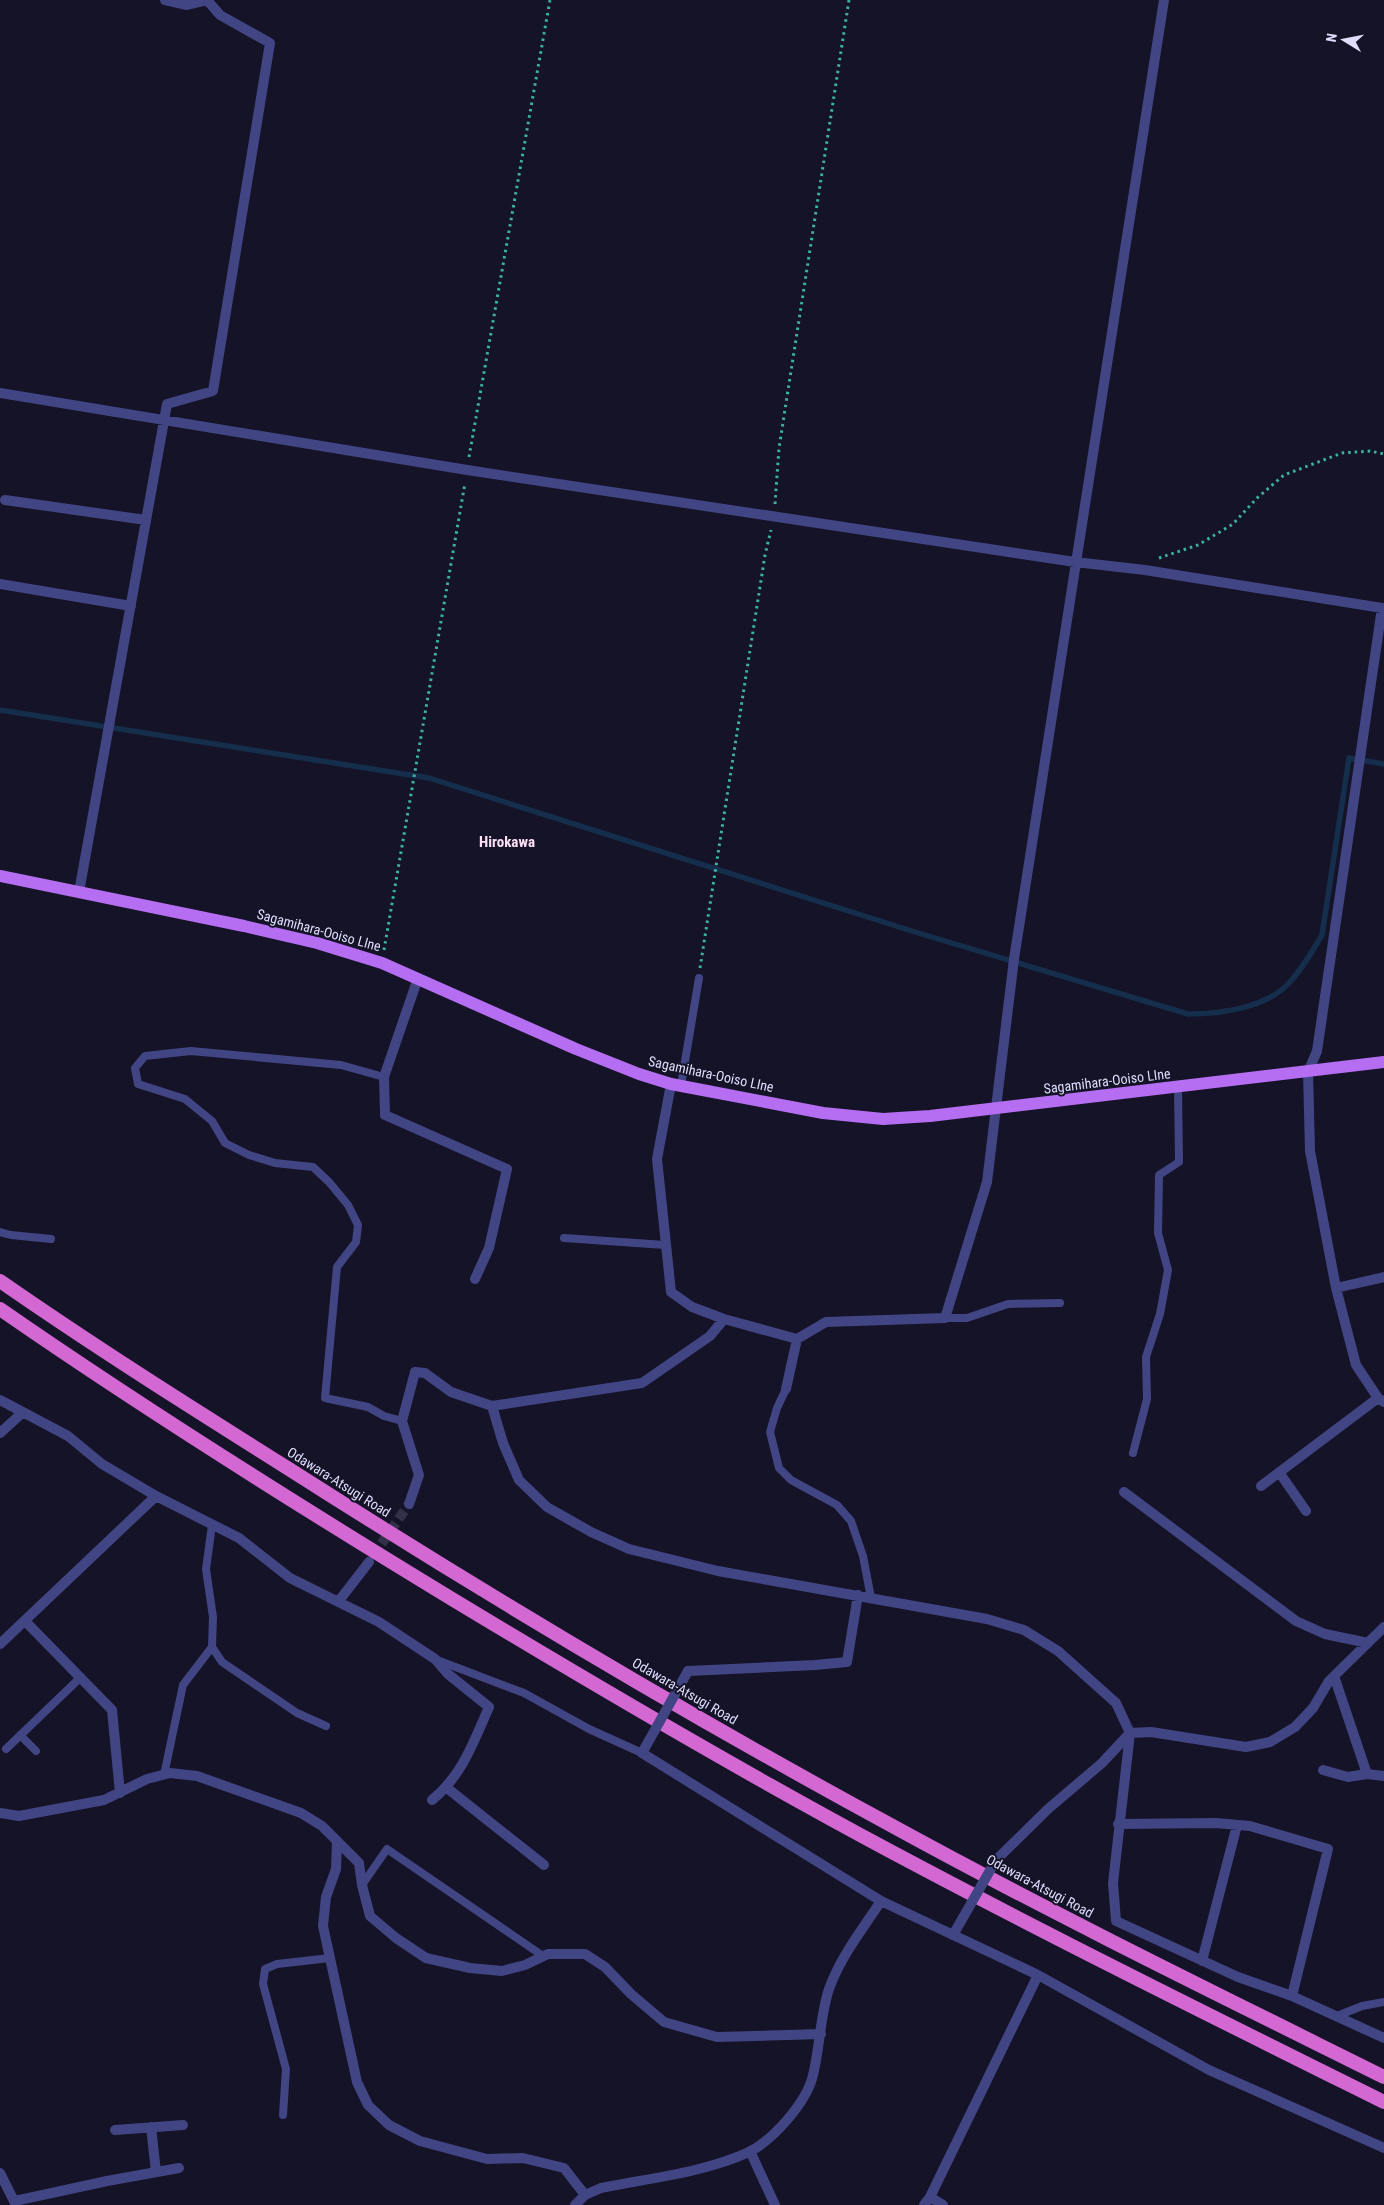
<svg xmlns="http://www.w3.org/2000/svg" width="1384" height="2205" viewBox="0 0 1384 2205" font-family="'Roboto Condensed',sans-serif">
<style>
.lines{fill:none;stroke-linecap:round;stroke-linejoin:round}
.stream{stroke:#142e4b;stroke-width:5.5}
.minor-tunnel{stroke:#333148;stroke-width:10;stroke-dasharray:10 5;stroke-linecap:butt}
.path{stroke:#3cb2a0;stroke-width:3;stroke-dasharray:2.5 4;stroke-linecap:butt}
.service{stroke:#424583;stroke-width:8}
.minor{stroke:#424583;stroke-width:10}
.primary{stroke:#b56ef2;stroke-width:12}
.trunk{stroke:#d368d3;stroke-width:14}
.minor-bridge{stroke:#424583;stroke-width:10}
.labels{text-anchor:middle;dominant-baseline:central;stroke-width:4;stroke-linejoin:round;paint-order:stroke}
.street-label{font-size:14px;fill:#deddfc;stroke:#151328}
.neighbourhood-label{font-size:15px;font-weight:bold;fill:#fcdff4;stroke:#151328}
</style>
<rect width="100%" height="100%" fill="#151328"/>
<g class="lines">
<path class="stream" d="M0 710 429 778 915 932 1188 1014C1220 1014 1266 1008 1289 983 1302 969 1312 952 1322 935L1349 758 1384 764"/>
<path class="minor-tunnel" d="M373 1556 409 1504"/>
<path class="path" d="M469 457 550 0
M775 504 779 448 849 0
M1159 558 1198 545 1233 524 1257 498 1284 475 1342 453 1370 451 1384 454
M384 950 465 483
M700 968 765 555 771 530"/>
<path class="service" d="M384 1077 341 1065 191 1051 145 1056 135 1068 138 1084 185 1099 212 1121 225 1143 249 1155 275 1163 313 1167 329 1182 348 1205 358 1225 356 1242 337 1267 325 1398 368 1407 384 1416 402 1421
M681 1085 699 978
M0 1232 11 1235 51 1239
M564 1238 665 1245
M945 1318H967L1008 1304 1060 1303
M786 1389 777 1408 770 1432 779 1468 791 1480 837 1505 851 1521 863 1556 871 1598
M1133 1453 1147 1399 1146 1357 1160 1314 1168 1270 1158 1233 1159 1175 1179 1162 1178 1088
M212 1525 206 1569 213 1617 212 1647 222 1662 297 1713 326 1726
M437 1660 524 1693 589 1729 642 1753
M20 1735 36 1751
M6 1749 81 1677
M164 1775 183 1685 212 1647
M362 1885 387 1849 543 1956
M1337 2016 1362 2006 1384 2002
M283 2115 286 2069 263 1984 265 1969 277 1964 330 1958"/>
<path class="minor" d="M165 0 187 5 208 0
M0 393 467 470 1075 562 1145 570 1382 608 1317 1051 1308 1072 1310 1151 1336 1288 1356 1365 1378 1398 1384 1402
M5 500 146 520
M0 584 131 606
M79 892 167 404 213 391 270 43 220 15 207 0
M418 978 384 1077 385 1115 507 1169 489 1248 475 1279
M671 1084 657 1159 671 1292 692 1307 724 1319 797 1339 826 1322 945 1318 987 1182 1014 959 1164 0
M1336 1288 1384 1277
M786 1389 797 1339
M0 1400 68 1436 102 1464 156 1496 239 1538 290 1578 379 1622 435 1659 448 1674 489 1707C474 1741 462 1776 432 1800
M492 1406 503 1443 519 1480 547 1507 591 1532 629 1549 718 1571 987 1619 1024 1630 1058 1651 1116 1703 1130 1733 1113 1883 1116 1921 1238 1977 1292 1996 1384 2038
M0 1433 22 1413
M1279 1472 1306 1511
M1261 1486 1378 1398
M1124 1492 1296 1621 1325 1634 1368 1643
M409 1504 419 1475 402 1421 415 1372 425 1373 451 1392 492 1406 642 1383 710 1336 724 1319
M338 1602 369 1562
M25 1621 112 1710 120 1793
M0 1644 156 1496
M688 1671 815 1665 847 1662 858 1595
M1334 1676 1367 1774 1384 1776
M642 1753 881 1901 1038 1975 1209 2070 1384 2148
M1323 1770 1348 1777 1367 1774
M447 1788 544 1865
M0 1813 19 1816 104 1800 147 1779 170 1773 197 1776 301 1813 322 1826 337 1841 336 1869 326 1897 323 1926 357 2082 368 2105 389 2125 420 2141 487 2159 523 2158 564 2168 585 2195
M1118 1824 1216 1823 1250 1826 1328 1849 1292 1996
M337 1841 359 1863 362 1885 370 1916 396 1938 426 1958 470 1968 502 1971 525 1965 548 1954H585L605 1967 631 1994 664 2022 717 2037 821 2034
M996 1860 1048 1809 1102 1763 1130 1733 1151 1732 1246 1747 1270 1742 1295 1727 1313 1708 1329 1681 1384 1627
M1202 1961 1237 1825
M151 2127 156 2172
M115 2130 183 2125
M750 2151 775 2205
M0 2173 16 2205
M930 2197 943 2205
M15 2201 107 2181 179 2168
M575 2205 585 2195 601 2188C650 2178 703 2173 749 2152 773 2140 807 2102 813 2075 820 2047 820 2016 829 1989 841 1956 862 1930 881 1901
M924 2205 930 2197 1038 1975"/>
<path class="primary" d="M0 876 244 926 317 943 382 963 576 1049 639 1074 671 1084 823 1113 883 1119 930 1116 1384 1062"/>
<path class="trunk" d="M0 1281C95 1347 192 1408 289 1469 488 1596 691 1717 898 1829 1057 1916 1221 1996 1384 2077
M0 1309C147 1411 299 1506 452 1599 596 1686 742 1772 890 1851 1053 1938 1219 2020 1384 2102"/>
<path class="minor-bridge" d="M642 1753 688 1671
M953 1935 996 1860"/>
</g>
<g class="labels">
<g class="street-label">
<text transform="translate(319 930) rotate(15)">Sagamihara-Ooiso LIne</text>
<text transform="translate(711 1074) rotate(12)">Sagamihara-Ooiso LIne</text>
<text transform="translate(1107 1081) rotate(-7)">Sagamihara-Ooiso LIne</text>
<text transform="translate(339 1482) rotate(32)">Odawara-Atsugi Road</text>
<text transform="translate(685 1691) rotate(30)">Odawara-Atsugi Road</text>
<text transform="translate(1040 1886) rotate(28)">Odawara-Atsugi Road</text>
</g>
<g class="neighbourhood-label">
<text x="507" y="842">Hirokawa</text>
</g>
</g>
<g transform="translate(1344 40) rotate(280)" stroke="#151328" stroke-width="4" paint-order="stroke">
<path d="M0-4L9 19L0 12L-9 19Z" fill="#deddfc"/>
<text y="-8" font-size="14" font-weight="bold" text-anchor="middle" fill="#deddfc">N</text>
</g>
</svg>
